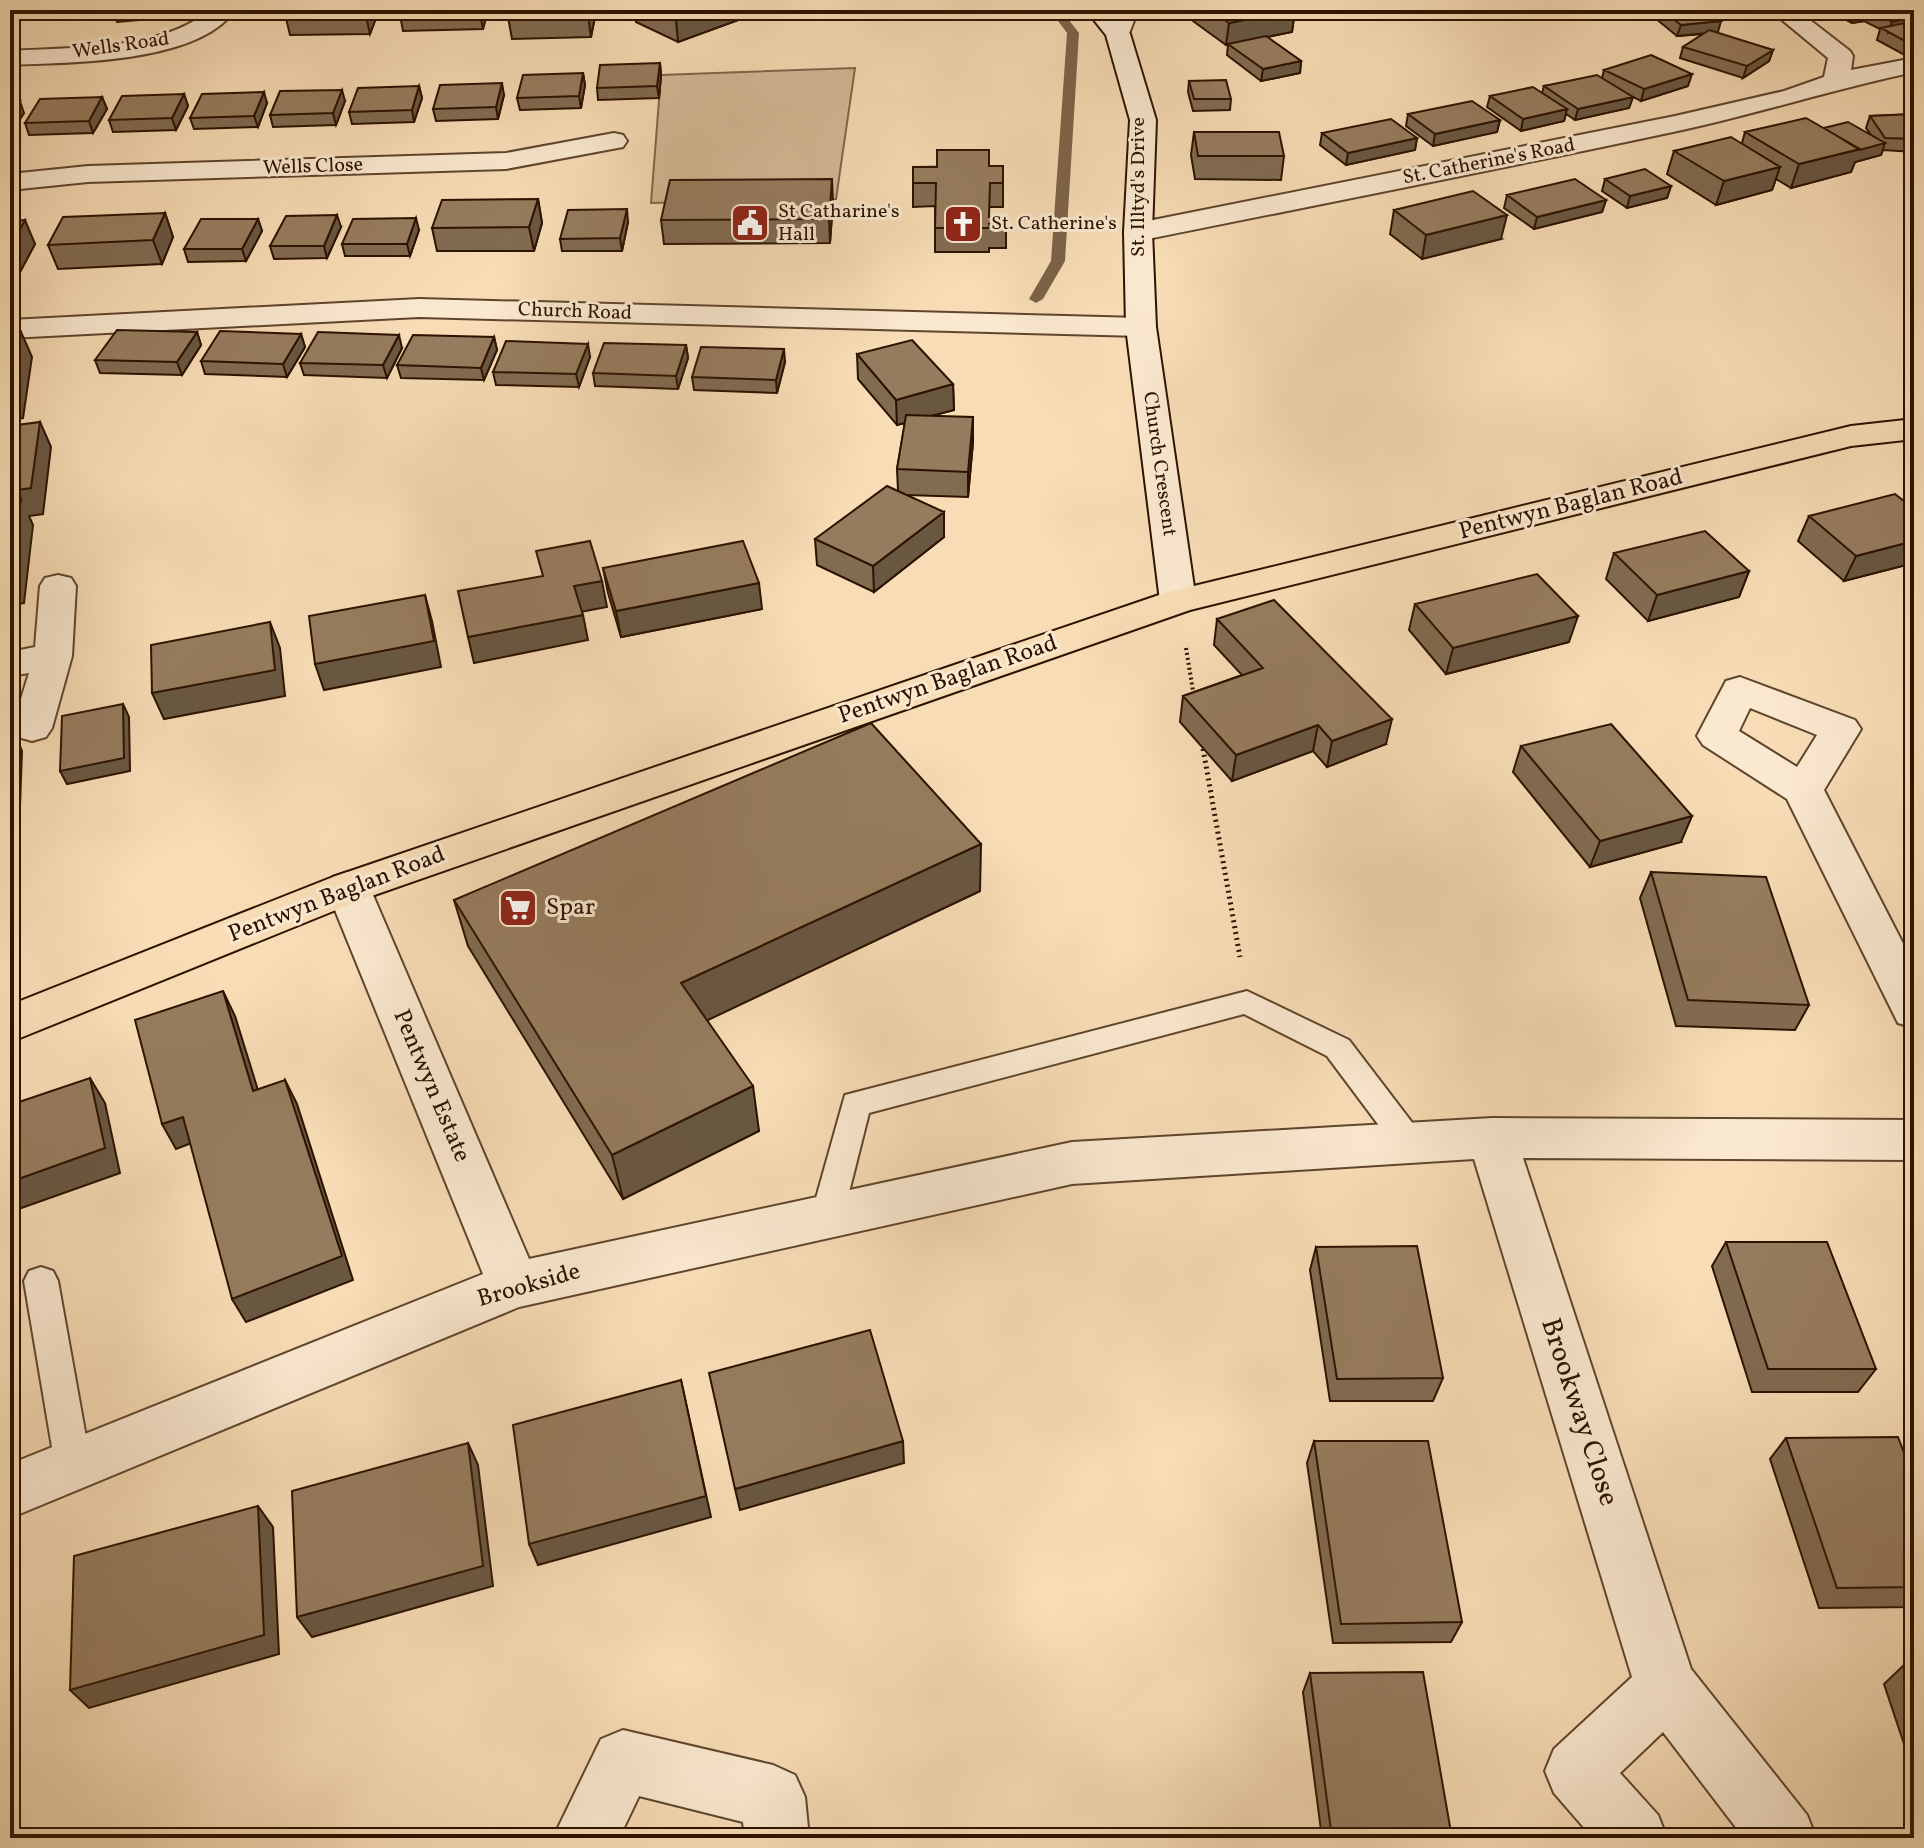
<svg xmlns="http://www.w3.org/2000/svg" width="1924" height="1848" viewBox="0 0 1924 1848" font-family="Vollkorn,serif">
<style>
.green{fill:#d4ba96;stroke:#80664b;stroke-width:2}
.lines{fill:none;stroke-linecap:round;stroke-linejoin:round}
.stream{fill:#7c6347;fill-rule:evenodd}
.lane-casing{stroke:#5f452d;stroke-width:4}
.street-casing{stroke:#5f452d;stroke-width:4}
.secondary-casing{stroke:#2c1300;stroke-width:4}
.primary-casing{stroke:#2c1300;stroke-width:4}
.path-far1{stroke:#2c1300;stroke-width:4;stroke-dasharray:2 3;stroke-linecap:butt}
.path{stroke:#2c1300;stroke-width:5;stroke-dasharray:2 4;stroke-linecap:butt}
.lane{fill:#fae8cf;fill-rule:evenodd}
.street{fill:#fae8cf;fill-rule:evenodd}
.secondary{fill:#fae8cf;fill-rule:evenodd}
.primary{fill:#f7dcb5;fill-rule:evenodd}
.wall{fill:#816b51;stroke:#2c1300;stroke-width:2}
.shaded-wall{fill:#695742;stroke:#2c1300;stroke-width:2}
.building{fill:#967c5e;stroke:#2c1300;stroke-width:2}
.labels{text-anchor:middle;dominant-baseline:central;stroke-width:6;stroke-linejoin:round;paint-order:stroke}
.far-street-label{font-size:20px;fill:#2c1300;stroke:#fae8cf}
.far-poi-label{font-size:20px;fill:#2c1300;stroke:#fae8cf;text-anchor:start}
.street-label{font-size:24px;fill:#2c1300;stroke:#fae8cf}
.poi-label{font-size:24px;fill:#2c1300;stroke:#fae8cf;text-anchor:start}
.near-street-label{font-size:28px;fill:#2c1300;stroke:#fae8cf}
</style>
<rect width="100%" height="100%" fill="#f7dcb5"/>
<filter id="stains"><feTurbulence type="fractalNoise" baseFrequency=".0025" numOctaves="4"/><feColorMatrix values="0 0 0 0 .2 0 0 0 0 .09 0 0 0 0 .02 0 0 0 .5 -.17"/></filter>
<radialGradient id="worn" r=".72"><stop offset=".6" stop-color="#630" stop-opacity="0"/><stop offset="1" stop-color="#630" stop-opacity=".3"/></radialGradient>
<path class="green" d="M855 68 836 199 651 203 661 75Z"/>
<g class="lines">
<path class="stream" d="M1050 10H1061L1079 33 1065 261 1043 299 1036 303 1029 299 1051 261 1067 33Z"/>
<g class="lane-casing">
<path id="lane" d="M1247 991 1349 1040 1420 1133 1425 1142 1420 1151 1409 1155 1398 1151 1327 1056 1244 1014 869 1113 843 1216 838 1226 827 1230 816 1226 811 1216 845 1095Z
M41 1267 53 1271 58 1281 91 1465 86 1477 73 1482 60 1477 55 1465 24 1281 29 1271Z"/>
</g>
<g class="street-casing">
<path id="street" d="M209 10H235C197 64 70 62 10 65V51C69 47 163 51 209 10Z
M1114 10H1138L1127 39H1109L1106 34Z
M1770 10H1797L1850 51 1853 56 1851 70 1914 58V72C1833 89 1754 115 1673 132 1495 170 1316 205 1138 241L1128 238 1124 232 1128 226 1138 223 1675 116 1784 91 1824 77 1828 58Z
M614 133 623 135 627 141 623 147 506 169 88 182 10 190V174L88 166 506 153Z
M419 299 1141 318 1152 320 1156 327 1152 334 1141 336 419 317 10 338V320Z
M58 575 71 578 76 586 72 656 52 728 46 737 32 741 18 737 12 728 29 673 10 676V652L35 647 40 586 45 578Z
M1740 677 1855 720 1861 729 1824 790 1914 965V1028L1898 1023 1787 799 1703 745 1697 736 1726 681ZM1750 708 1817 735 1797 767 1739 731Z
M348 872 363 877 370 888 529 1259 1072 1142 1492 1118 1914 1120V1160L1523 1158 1691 1669 1807 1815 1816 1838H1744L1663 1732 1620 1773 1658 1815 1667 1838H1593L1554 1793 1545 1771 1554 1749 1632 1677 1474 1159 1072 1184 519 1307 10 1518V1464L483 1274 326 888 333 877Z
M623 1730 773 1765 795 1775 805 1797 809 1838H745L743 1822 639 1796 619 1838H553L601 1739Z"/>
</g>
<g class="secondary-casing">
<path id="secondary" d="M1086 10H1111L1130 34 1156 120 1152 232 1156 327 1196 601 1191 609 1178 612 1165 609 1160 601 1126 327 1124 232 1130 120 1106 35Z"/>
</g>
<g class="primary-casing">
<path id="primary" d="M1914 419V439L1851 446 1190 610 363 899 10 1042V1005L333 877 1165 593 1851 426Z"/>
</g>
<path class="path-far1" d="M1186 648 1194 697"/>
<path class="path" d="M1202 743 1240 957"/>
<use href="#lane" class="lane"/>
<use href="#street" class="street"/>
<use href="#secondary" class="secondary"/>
<use href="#primary" class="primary"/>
</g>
<path class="wall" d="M379 10 370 34 290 35 285 14Z
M399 10H488L483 29 403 31Z
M634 10H741V19L678 42 636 22Z
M1194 10H1295L1292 32 1267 37 1301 61 1300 73 1261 81 1227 55 1228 45H1226L1193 21Z
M1651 10H1707L1718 32 1716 33 1773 50 1769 61 1743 78 1680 58 1683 47 1704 34 1677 36 1650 14Z
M1835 10H1914V60L1877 40 1880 29 1864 21 1852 23 1834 14Z
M596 12 591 37 512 39 508 17Z
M660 63 661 75 659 98 598 100 597 88Z
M1604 70 1688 86 1641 101 1633 97 1629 108 1575 120 1566 114 1564 121 1521 131 1487 107 1490 96 1542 93 1544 86 1602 78Z
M583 73 585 85 581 108 520 110 517 98Z
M1189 81 1231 99 1230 110 1193 111 1188 92Z
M419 86 422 98 414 122 352 124 349 112Z
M184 94 188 106 176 130 113 132 109 120Z
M504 95 498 119 436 121 433 109Z
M102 97 107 109 93 133 29 135 25 123Z
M345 101 336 125 273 127 270 115Z
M267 103 258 127 194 129 190 118Z
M1408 114 1500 120 1497 132 1433 146 1406 126Z
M1914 114V152L1883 150 1881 155 1855 162 1851 172 1791 188 1776 179 1772 190 1716 205 1667 174 1674 151 1742 143 1745 132 1824 128 1871 135 1866 128 1870 116Z
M1194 132 1284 156 1281 180 1195 179 1191 155Z
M1322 133 1417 138 1415 150 1346 165 1320 145Z
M1003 166V207H989V217L1006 224V248H989V252H935V206L913 207V167Z
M1605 179 1671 186 1667 198 1627 208 1602 191Z
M1507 195 1606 200 1602 212 1534 229 1504 208Z
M538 199 542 223 534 251H437L432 228Z
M833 202 830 243 664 244 661 220Z
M1394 210 1501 239 1422 259 1390 234Z
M165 213 173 237 162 264 58 269 48 245Z
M258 219 262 231 246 261 188 262 184 249Z
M10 221 35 244 20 272 10 273Z
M628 222 622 251H562L560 239Z
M341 227 327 258 274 259 270 246Z
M419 230 410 256H345L342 244Z
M197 332 201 345 182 375 100 373 95 360Z
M301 334 305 347 287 377 205 374 201 361Z
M494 337 497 350 484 380 401 378 397 365Z
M686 345 688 358 678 389 595 386 593 373Z
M402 348 387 378 304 375 300 363Z
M857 354 953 384 954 410 931 416 973 442 968 497 907 495 944 537 874 592 817 565 815 539 898 491 897 469 905 423 897 425 858 379Z
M590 357 579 387 496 385 493 372Z
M785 362 777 393 694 390 692 377Z
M1914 509V563L1844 581 1798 541 1809 516Z
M1614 553 1749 571 1739 597 1648 621 1606 579Z
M603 568 762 609 621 637 608 593Z
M1415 604 1569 642 1446 674 1409 630Z
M1217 619 1386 744 1327 767 1313 751 1232 781 1180 722 1183 696 1242 675 1214 645Z
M1521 746 1681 842 1590 867 1513 772Z
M1651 872 1809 1005 1795 1030 1676 1026 1640 898Z
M980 891 707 1020 759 1131 623 1199 468 946 454 900Z
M1726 1242 1876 1369 1858 1392H1752L1712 1266Z
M1316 1247 1443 1378 1433 1401H1330L1310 1270Z
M1786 1438 1914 1479V1607L1819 1608 1770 1459Z
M1314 1441 1462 1622 1451 1642 1333 1643 1307 1463Z
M1904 1665H1914V1774L1884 1684Z
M1310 1673 1452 1838H1322L1303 1692Z"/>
<path class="shaded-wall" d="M10 10H34L32 16 10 18Z
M54 10H94L93 12 56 15Z
M124 10H164L162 18 117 22 114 11Z
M365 10H379L370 34 365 12Z
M479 10H488L483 29Z
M589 10H596V12L591 37 588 15Z
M704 10H741V19L678 42 676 20Z
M1295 10 1292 32 1226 45 1229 23Z
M1868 10 1864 21 1852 23 1855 12Z
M1914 17V28L1888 33 1892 22Z
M1721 21 1718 32 1677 36 1681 25Z
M1773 50 1769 61 1743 78 1747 66Z
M1301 61 1300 73 1261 81 1263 69Z
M660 63 661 75 659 98 657 86Z
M583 73 585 85 581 108 579 96Z
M1692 74 1688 86 1641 101 1644 89Z
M502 83 504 95 498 119 496 107Z
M419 86 422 98 414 122 412 110Z
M342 90 345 101 336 125 333 113Z
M264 92 267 103 258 127 254 116Z
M184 94 188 106 176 130 172 118Z
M102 97 107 109 93 133 89 121Z
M1633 97 1629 108 1575 120 1578 109Z
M20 101 24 113 14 129 10 116Z
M1567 109 1564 121 1521 131 1523 119Z
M1500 120 1497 132 1433 146 1435 134Z
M1417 138 1415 150 1346 165 1348 153Z
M1885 143 1881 155 1855 162 1851 172 1791 188 1799 164Z
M1780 167 1772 190 1716 205 1724 181Z
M832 179 833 202 830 243 829 219Z
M1671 186 1667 198 1627 208 1630 196Z
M538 199 542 223 534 251 529 227Z
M1606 200 1602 212 1534 229 1537 217Z
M627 209 628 222 622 251 620 238Z
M165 213 173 237 162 264 153 240Z
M337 215 341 227 327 258 324 246Z
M1507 215 1501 239 1422 259 1426 235Z
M416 218 419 230 410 256 407 244Z
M258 219 262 231 246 261 242 249Z
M25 220 35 244 20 272 10 248Z
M21 332 32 357 23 418 10 420V393Z
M197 332 201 345 182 375 177 362Z
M301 334 305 347 287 377 283 364Z
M399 335 402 348 387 378 383 365Z
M494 337 497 350 484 380 481 368Z
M588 344 590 357 579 387 576 374Z
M686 345 688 358 678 389 676 376Z
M784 349 785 362 777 393 776 380Z
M953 384 954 410 897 425 896 400Z
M973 417V442L968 497V472Z
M40 422 51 447 43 514 29 516 33 525 24 603 10 605V491Z
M944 512V537L874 592 873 566Z
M1914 541V563L1844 581 1856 556Z
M1749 571 1739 597 1648 621 1657 595Z
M602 581 607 607 580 612 574 586Z
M759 583 762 609 621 637 616 611Z
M425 595 432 621 441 667 324 690 315 664Z
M583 615 588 640 474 663 468 637Z
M1578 616 1569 642 1446 674 1453 648Z
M270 622 280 648 285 696 164 719 152 693Z
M123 704 129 717 130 771 67 784 60 771Z
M1392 719 1386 744 1327 767 1332 741Z
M1318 725 1313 751 1232 781 1236 755Z
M16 737 22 751 20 807 10 809V794Z
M1692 816 1681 842 1590 867 1600 841Z
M981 844 980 891 689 1029 681 983Z
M223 991 235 1016 266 1116 253 1091Z
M90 1078 105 1103 120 1173 10 1212V1182Z
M285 1080 297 1104 353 1280 246 1322 232 1299Z
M753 1086 759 1131 623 1199 612 1155Z
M183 1117 197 1141 176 1149 162 1124Z
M681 1380 711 1517 538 1565 529 1544Z
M903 1441 904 1463 740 1510 735 1489Z
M468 1443 478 1465 493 1586 312 1637 297 1617Z
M258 1506 273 1527 279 1654 89 1708 70 1690Z"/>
<path class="building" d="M286 10H365V12L285 14Z
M510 10H589L588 15 508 17Z
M654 10H704L676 20Z
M1210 10H1295L1229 23Z
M1662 10H1707L1721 21 1681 25Z
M1869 10H1914V17L1892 22Z
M1914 21V46L1881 28Z
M1709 30 1773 50 1747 66 1683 47Z
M1266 36 1301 61 1263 69 1228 44Z
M1651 55 1692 74 1644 89 1604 70Z
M660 63 657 86 597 88 600 65Z
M583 73 579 96 517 98 523 75Z
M1597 75 1633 97 1578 109 1544 86Z
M1226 80 1231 99H1194L1189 81Z
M502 83 496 107 433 109 440 85Z
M419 86 412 110 349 112 358 88Z
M1533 87 1567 109 1523 119 1490 96Z
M342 90 333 113 270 115 280 91Z
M264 92 254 116 190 118 202 94Z
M184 94 172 118 109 120 122 96Z
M102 97 89 121 25 123 40 99Z
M20 101 10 116V102Z
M1472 101 1500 120 1435 134 1408 114Z
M1914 114V139L1885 138 1870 116Z
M1806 118 1860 149 1799 164 1745 132Z
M1391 119 1417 138 1348 153 1322 133Z
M1848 122 1885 143 1860 150 1824 128Z
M1194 132H1279L1284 156H1198Z
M1731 137 1780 167 1724 181 1674 151Z
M937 150H989V166H1003V183H990L989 217 1006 218V224H989L990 228H935L936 183H913V167H937Z
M1645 169 1671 186 1630 196 1605 179Z
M832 179 829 219 661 220 670 180Z
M1575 179 1606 200 1537 217 1507 195Z
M1473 191 1507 215 1426 235 1394 210Z
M538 199 529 227 432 228 442 200Z
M627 209 620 238 560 239 568 210Z
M165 213 153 240 48 245 63 217Z
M337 215 324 246H270L286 216Z
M416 218 407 244H342L353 219Z
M201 219H258L242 249H184Z
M25 220 10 248V221Z
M117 330 197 332 177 362 95 360Z
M220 331 301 334 283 364 201 361Z
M21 332 12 393H10V333Z
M318 332 399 335 383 365 300 363Z
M413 335 494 337 481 368 397 365Z
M912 340 953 384 896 400 857 354Z
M506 341 588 344 576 374 493 372Z
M604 343 686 345 676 376 593 373Z
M701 347 784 349 776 380 692 377Z
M906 415 973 417 968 472 897 469Z
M40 422 31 488 10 491V426Z
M887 486 944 512 873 566 815 539Z
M1895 494 1914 509V541L1856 556 1809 516Z
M21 499 12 577H10V501Z
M1705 531 1749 571 1657 595 1614 553Z
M590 541 602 581 574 586 583 615 468 637 458 591 543 576 536 551Z
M743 541 759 583 616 611 603 568Z
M1537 574 1578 616 1453 648 1415 604Z
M425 595 434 641 315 664 309 616Z
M1274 600 1392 719 1332 741 1318 725 1236 755 1183 696 1263 668 1217 619Z
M270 622 275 670 152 693 151 645Z
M123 704 124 758 60 771 62 716Z
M871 723 981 844 681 983 753 1086 612 1155 454 900Z
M1611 724 1692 816 1600 841 1521 746Z
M16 737 13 794H10V738Z
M1651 872 1766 877 1809 1005 1688 1000Z
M223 991 253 1091 285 1080 342 1256 232 1299 183 1117 162 1124 135 1020Z
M90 1078 105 1148 10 1182V1105Z
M1726 1242H1827L1876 1369H1768Z
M1417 1246 1443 1378 1337 1379 1316 1247Z
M870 1330 903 1441 735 1489 709 1373Z
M681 1380 706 1496 529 1544 513 1425Z
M1898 1437 1914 1479V1587L1837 1588 1786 1438Z
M1314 1441H1428L1462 1622 1341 1624Z
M468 1443 483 1566 297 1617 292 1491Z
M258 1506 264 1635 70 1690 74 1556Z
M1904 1665H1914V1694Z
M1423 1672 1452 1838H1332L1310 1673Z"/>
<defs>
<g id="civic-square" transform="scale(2)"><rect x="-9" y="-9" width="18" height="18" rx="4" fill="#8f2418" stroke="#fae8cf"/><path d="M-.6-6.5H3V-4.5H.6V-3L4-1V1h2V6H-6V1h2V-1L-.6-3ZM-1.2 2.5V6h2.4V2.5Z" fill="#fff"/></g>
<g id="church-square" transform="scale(2)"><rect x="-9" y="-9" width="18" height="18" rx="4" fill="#8f2418" stroke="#fae8cf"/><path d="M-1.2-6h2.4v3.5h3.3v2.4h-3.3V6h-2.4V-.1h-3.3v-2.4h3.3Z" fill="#fff"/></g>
<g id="supermarket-square" transform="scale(2)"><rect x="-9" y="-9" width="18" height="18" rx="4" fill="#8f2418" stroke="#fae8cf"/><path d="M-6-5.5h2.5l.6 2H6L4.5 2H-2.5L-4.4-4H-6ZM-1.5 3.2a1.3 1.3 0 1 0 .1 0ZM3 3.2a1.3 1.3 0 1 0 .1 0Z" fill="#fff"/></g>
</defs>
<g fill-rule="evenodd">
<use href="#civic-square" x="750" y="223"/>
<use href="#church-square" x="963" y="224"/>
<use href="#supermarket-square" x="518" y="908"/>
</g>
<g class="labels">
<g class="far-street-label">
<text transform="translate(121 46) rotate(-8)">Wells Road</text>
<text transform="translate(1489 162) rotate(-11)">St. Catherine's Road</text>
<text transform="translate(313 167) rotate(-2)">Wells Close</text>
<text transform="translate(1139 187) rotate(-90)">St. Illtyd's Drive</text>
<text transform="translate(575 312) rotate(2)">Church Road</text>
<text transform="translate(1159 464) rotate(82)">Church Crescent</text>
</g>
<g class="far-poi-label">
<text x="778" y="212">St Catharine's<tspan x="778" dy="23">Hall</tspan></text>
<text x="991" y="224">St. Catherine's</text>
</g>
<g class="street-label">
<text transform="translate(1571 505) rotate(-14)">Pentwyn Baglan Road</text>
<text transform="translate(948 680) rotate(-19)">Pentwyn Baglan Road</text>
<text transform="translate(337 895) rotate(-21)">Pentwyn Baglan Road</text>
<text transform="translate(431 1086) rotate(67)">Pentwyn Estate</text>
<text transform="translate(529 1286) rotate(-16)">Brookside</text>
</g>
<g class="poi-label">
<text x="546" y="908">Spar</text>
</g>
<g class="near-street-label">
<text transform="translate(1579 1412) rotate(72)">Brookway Close</text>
</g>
</g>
<rect width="1924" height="1848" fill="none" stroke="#f7dcb5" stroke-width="40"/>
<rect x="12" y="12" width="1900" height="1824" fill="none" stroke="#2c1300" stroke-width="4"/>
<rect x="20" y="20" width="1884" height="1808" fill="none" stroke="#2c1300" stroke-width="2"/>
<rect width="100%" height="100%" filter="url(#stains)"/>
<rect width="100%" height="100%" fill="url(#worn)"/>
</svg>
